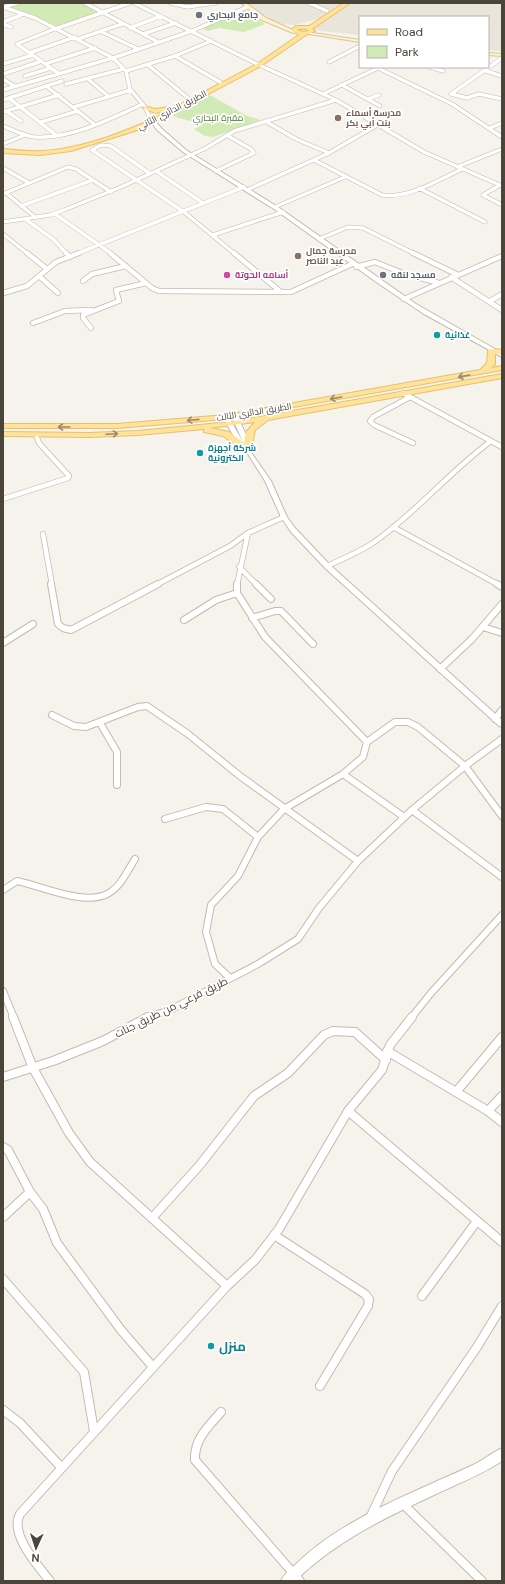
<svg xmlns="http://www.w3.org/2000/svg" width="505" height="1584" viewBox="0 0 505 1584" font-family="'DM Sans',Cairo,sans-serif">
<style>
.residential{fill:#eae5da}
.green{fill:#d2eab5}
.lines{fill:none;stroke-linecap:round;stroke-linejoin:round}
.minor-far3-casing{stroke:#c2bbae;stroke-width:4.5}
.minor-far2-casing{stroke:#c2bbae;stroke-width:6}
.minor-far1-casing{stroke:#c2bbae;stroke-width:8}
.minor-casing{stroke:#c2bbae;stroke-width:10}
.tertiary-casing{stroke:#c2bbae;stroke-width:2}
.secondary-casing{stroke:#d6c79b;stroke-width:2}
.primary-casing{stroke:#e6c16a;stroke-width:2}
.minor-far3{stroke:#fff;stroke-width:3.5}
.minor-far2{stroke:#fff;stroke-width:4.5}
.minor-far1{stroke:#fff;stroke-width:6}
.minor{stroke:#fff;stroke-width:8}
.tertiary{fill:#fff;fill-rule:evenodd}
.secondary{fill:#fff3cd;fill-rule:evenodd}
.primary{fill:#ffe39c;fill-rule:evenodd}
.oneway{stroke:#9c8c66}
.worship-dot{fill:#6b7280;stroke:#fff;stroke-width:1.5}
.education-dot{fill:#8d6e63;stroke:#fff;stroke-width:1.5}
.hotel-dot{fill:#d1479c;stroke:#fff;stroke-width:1.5}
.culture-dot{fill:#0f9aa8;stroke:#fff;stroke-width:1.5}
.labels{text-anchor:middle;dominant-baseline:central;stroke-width:3.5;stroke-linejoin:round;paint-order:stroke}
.far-worship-label{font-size:9px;font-weight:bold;fill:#5b616d;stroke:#fff;text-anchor:start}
.far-street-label{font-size:9px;fill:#4b4439;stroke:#fff}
.far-education-label{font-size:9px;font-weight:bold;fill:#785e54;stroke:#fff;text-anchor:start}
.far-park-label{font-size:9px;fill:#4a7f2a;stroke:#fff}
.far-hotel-label{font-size:9px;font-weight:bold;fill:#b23c85;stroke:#fff;text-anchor:start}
.far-culture-label{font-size:9px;font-weight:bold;fill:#0d838f;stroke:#fff;text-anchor:start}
.street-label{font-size:11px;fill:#4b4439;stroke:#fff}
.near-culture-label{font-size:13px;font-weight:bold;fill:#0d838f;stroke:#fff;text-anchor:start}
</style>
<rect width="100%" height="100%" fill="#f6f3ec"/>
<path class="residential" d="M244 3H343L318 19 294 25 277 24 264 19Z
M348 3H502V52L488 50V17H360V35L312 30 334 11Z"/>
<path class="green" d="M19 3H83L97 12 59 27 33 15 6 7Z
M245 10 265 24 244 32 219 28 208 31 201 28Z
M208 94 247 116 261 120 213 137 205 136 194 129 203 125C192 120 180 120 170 114Z"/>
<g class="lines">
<g class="minor-far3-casing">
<path id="minor-far3" d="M85 3 158 42
M134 3 255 63 336 100 424 152 502 186
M170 3 187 7 216 3
M309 3 327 11
M3 7 35 18 113 58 126 71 130 89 145 107 150 118
M4 7 17 3
M3 22 24 14
M3 24 11 27
M57 28 17 44 58 73
M58 28 130 3
M130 28 161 16
M100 31 138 49
M143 34 176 23
M78 39 122 24
M29 53 75 37
M175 56 220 82
M502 58 451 94 467 98 479 94 502 99
M329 62 360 46
M3 64 33 55
M45 64 95 48
M148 65 188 98
M430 67 443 71
M126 71 175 56 211 41
M486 71 502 76
M3 74 42 61
M25 76 51 68
M3 79 14 86
M88 79 108 96
M66 84 124 69
M342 85 380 106
M46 86 94 124
M3 90 113 58 192 31 247 7
M323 94 378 68 452 104 502 137
M9 98 56 135
M368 99 379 95
M3 100 62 81
M74 107 131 90
M6 111 21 121
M3 112 59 95
M265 121 296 139 329 153
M41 122 78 111
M3 126C13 130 24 136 35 137 72 139 110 119 143 104
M490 128 502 123
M3 144 25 135
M314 160 382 195C409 199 438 180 462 169
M457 167 502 149
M3 168 29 183
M156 171 203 203
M216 171 254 153 251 149 228 136
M149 173 111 146 101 145 92 150 184 212 235 254
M500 185 483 195 502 205
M419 188 485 222
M249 189 329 153 379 124
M6 193 35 217
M3 194 68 167 76 169 111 192
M21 206 93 180
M275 207 345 177
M55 214 112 254
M25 219 53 239 67 254
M3 222 50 215 64 210 121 187 206 148 234 131 336 100
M3 234 28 254
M213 235 283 212
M319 239 348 227 363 228 415 254
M76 254 244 187"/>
</g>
<g class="minor-far2-casing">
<path id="minor-far2" d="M27 253 47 269
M66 253 70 257
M110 253 152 288 159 291 291 292 352 264
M234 253 281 292
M413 253 458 275
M356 267 375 262 405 274 439 283
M40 277 58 293
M451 277 502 310
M83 281 92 274 126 266
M3 293 27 286 56 262 79 253
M404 299 502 256
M490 301 502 294
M33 323 65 311 91 310
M91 328 83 318V315L119 301 116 290 146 283
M403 393 502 447
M410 397 373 417 370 421 374 425 413 443
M3 499 68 478 69 476 39 443 36 435
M393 527 499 585
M43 534 52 585
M327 566C343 559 359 552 373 543 416 513 449 472 491 441
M239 567 257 585
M156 585 230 546 248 533
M237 585 248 533 284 517"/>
</g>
<g class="minor-far1-casing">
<path id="minor-far1" d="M51 584 58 624 63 628 71 630 158 584
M237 584V593L265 637 367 742 363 757 343 774 404 817
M256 584 271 599
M497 584 502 587
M252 618 275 611H281L313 644
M184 620 216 600 237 593
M483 627 502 633
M3 643 33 624
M440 669 472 639 502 604
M52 715 74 726 86 727 138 707 147 706 188 734 240 776 358 861
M495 719 502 710
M100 723 117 752V785
M367 742 395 722H408L418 727 465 766 502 816
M412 810 502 877
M165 819 206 807 223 809 258 837
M3 890 17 881C42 886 86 907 109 893 121 886 128 870 135 859
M230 978 215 964 206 932 211 905 238 876 258 837 284 809 343 774
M3 991 14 1018
M147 1018 172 1009 258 964 298 939 319 908 358 861 412 810 465 766 502 739
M411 1018 431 993 502 915"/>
</g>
<g class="minor-casing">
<path id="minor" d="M13 1017 33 1068 69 1133 90 1162 227 1286
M387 1051 488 1111 502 1096
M3 1077 53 1061 103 1041 148 1017
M456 1092 502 1037
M348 1111 502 1242
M488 1111 502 1122
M3 1147 8 1150 30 1192 43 1209 57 1243 121 1330 153 1367
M3 1217 30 1192
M152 1218 199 1166 254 1096 288 1073 324 1035 333 1031 355 1032 386 1060
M274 1235 365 1294 369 1299 368 1306 320 1386
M3 1279 84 1372 94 1431
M422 1296 477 1221
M3 1410 20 1423 60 1466
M221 1412C208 1427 194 1439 195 1460L300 1581
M403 1504 482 1581
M370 1518 392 1471 477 1347 502 1306
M50 1581C38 1566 9 1534 20 1514L227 1286 255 1260 279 1229 348 1111 382 1070 390 1045 412 1017"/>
</g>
<g class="tertiary-casing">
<path id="tertiary" d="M148 117H152L161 128 186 150 278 207 416 304 502 353V357L424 314 382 286 274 209 183 152 157 130 148 118Z
M234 413 237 415 251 446 248 448 271 481 287 517 295 528 329 564 502 720V727L499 726 325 568 291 532 281 517 265 481 248 454 238 444 223 417 224 416H228L243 442 231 415Z
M502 1448V1461C481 1475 457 1484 434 1495 384 1518 335 1542 295 1581H281C284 1574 290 1570 295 1565 341 1519 415 1492 473 1465 483 1460 492 1453 502 1448Z"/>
</g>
<g class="secondary-casing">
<path id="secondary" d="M241 3H246L266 18 297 32 293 33 262 20Z
M307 32 360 40V42L309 34H307Z
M488 53 502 54V56L488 55Z"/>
</g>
<g class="primary-casing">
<path id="primary" d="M344 3H350L312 29 315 31 306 35 261 66 144 128 71 151 40 155 3 153V149C15 150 28 152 40 151 80 150 134 129 169 111L155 113 143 108V106L156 109 168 107 170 110 257 64 299 35 291 30 296 26H309ZM299 29H306L309 31 303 32 297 30Z
M494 349 502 350V355L495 353V364L491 368 502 366V370L226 419 117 428H3V424H117L226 415 480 370 487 363 488 350Z
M502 374V378L268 420 255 430 252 445 248 447 244 445 238 446 223 436 204 432V429L138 435 89 437 3 436V432L89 433 138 431 230 422ZM255 422 246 432 244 443 229 432 210 428Z"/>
</g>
<use href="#minor-far3" class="minor-far3"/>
<use href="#minor-far2" class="minor-far2"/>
<use href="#minor-far1" class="minor-far1"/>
<use href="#minor" class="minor"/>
<use href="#tertiary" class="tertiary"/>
<use href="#secondary" class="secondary"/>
<use href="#primary" class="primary"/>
</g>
<defs><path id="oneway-shaft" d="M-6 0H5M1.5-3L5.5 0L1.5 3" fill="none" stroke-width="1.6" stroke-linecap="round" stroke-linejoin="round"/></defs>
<g class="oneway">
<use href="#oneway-shaft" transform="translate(464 376) rotate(170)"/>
<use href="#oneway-shaft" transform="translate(336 398) rotate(170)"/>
<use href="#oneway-shaft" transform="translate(193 420) rotate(174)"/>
<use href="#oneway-shaft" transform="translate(64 427) rotate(-180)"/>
<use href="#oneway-shaft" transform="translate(112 434) rotate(-3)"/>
</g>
<g class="worship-dot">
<circle cx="199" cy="15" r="4"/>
<circle cx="383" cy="275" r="4"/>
</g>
<g class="education-dot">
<circle cx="338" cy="118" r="4"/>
<circle cx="298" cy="256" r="4"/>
</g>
<circle class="hotel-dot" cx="227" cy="275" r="4"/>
<g class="culture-dot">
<circle cx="437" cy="335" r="4"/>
<circle cx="200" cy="453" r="4"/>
<circle cx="211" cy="1346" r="4"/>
</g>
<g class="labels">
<g class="far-worship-label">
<text x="207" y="15">جامع البحاري</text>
<text x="391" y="275">مسجد لنقه</text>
</g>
<g class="far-street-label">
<text transform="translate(172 110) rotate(-27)">الطريق الدائري الثاني</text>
<text transform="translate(254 412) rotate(-9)">الطريق الدائري الثالث</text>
</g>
<g class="far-education-label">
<text x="346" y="113">مدرسة أسماء<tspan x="346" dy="10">بنت أبي بكر</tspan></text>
<text x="306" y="251">مدرسة جمال<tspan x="306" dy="10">عبد الناصر</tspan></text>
</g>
<g class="far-park-label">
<text x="218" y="118">مقبرة البحاري</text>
</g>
<g class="far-hotel-label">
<text x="235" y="275">أسامه الحوتة</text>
</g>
<g class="far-culture-label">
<text x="445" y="335">غذائية</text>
<text x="208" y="448">شركة أجهزة<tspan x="208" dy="10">الكترونية</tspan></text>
</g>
<g class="street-label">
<text transform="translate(171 1007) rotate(-26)">طريق فرعي من طريق جنات</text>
</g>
<g class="near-culture-label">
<text x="219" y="1346">منزل</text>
</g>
</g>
<rect width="505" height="1584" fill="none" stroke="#4b4439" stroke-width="8"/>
<rect x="359" y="16" width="130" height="52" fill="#ffffff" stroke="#b7b4b0"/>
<rect x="367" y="29" width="20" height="6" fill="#ffe39c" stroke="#b7b4b0"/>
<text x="395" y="36" font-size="12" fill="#4b4439">Road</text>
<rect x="367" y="46" width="20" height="12" fill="#d2eab5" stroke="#b7b4b0"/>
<text x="395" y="56" font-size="12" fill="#4b4439">Park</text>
<g transform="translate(36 1548) rotate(183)" stroke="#ffffff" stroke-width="3" paint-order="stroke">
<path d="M0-3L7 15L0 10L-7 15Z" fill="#4b4439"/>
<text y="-6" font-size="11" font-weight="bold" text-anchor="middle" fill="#4b4439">N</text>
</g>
</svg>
